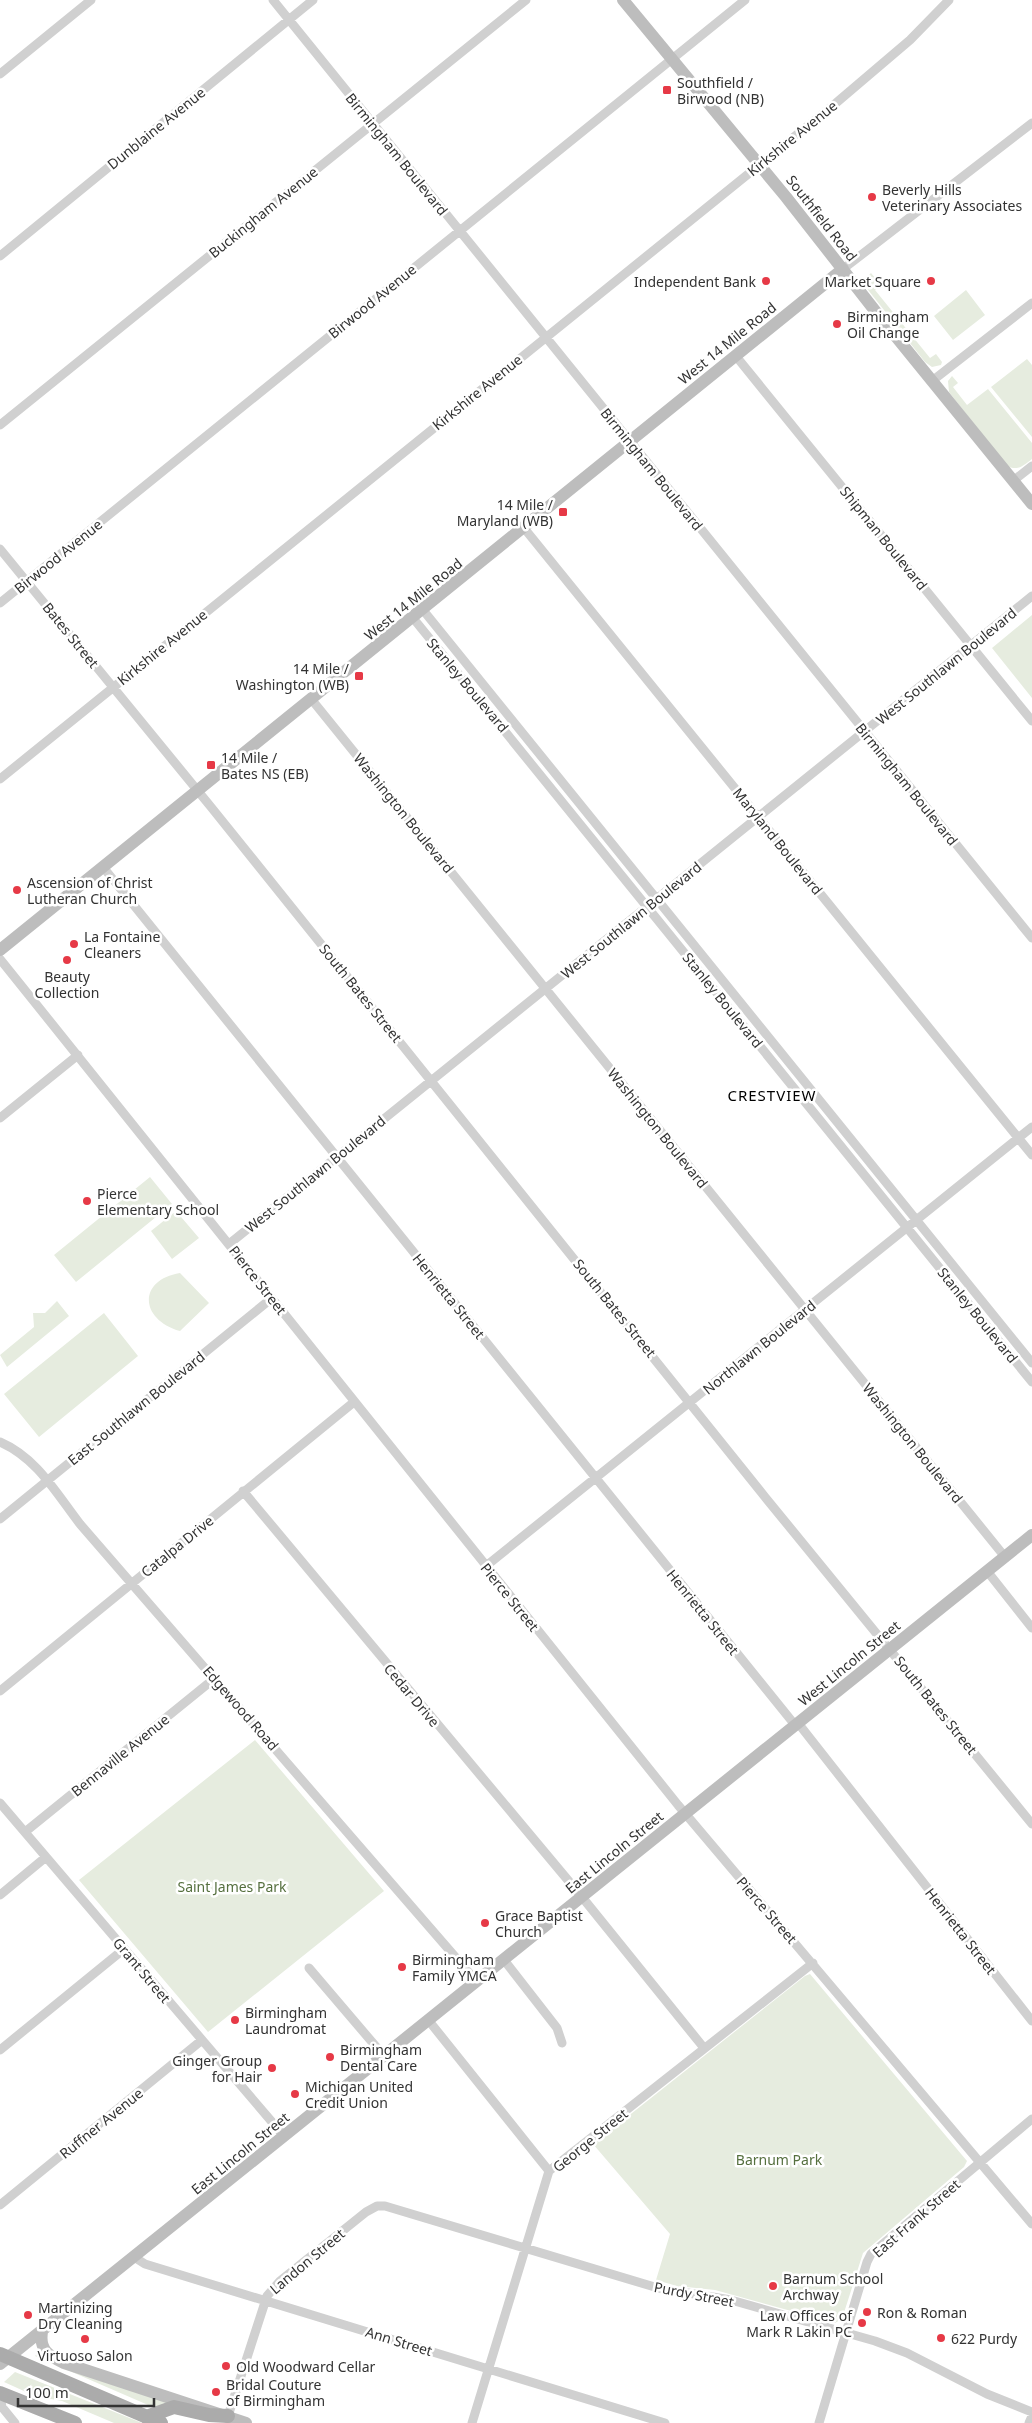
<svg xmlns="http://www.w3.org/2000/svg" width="1032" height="2423" viewBox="0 0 1032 2423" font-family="'Noto Sans',sans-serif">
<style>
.green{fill:#e6ecdf}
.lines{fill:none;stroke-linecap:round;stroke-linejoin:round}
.street{stroke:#d0d0d0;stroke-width:9}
.secondary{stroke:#bdbdbd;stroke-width:12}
.primary{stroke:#ababab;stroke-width:14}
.poi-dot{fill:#e63946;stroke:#fff;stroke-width:2}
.labels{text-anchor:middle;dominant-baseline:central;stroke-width:5;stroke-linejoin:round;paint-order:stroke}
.poi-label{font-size:14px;fill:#333;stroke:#fff;text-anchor:start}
.street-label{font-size:14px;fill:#333;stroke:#fff}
.park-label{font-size:14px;fill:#56703f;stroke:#fff}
.neighbourhood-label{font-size:15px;letter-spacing:1px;fill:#000;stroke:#fff}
</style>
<rect width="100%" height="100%" fill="#fff"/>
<path class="green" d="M871 273 881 285 875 290 930 358 936 354 942 362 941 365 932 367 925 362 865 286 863 281Z
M966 290 985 315 953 340 934 316Z
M1027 359 1032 365V437L991 387Z
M952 376 958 383 953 387 967 405 988 389 1032 443V459C1023 466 1017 472 1006 465L949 392 948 381Z
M1032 615V698L992 648Z
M150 1177 172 1204 76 1282 54 1255Z
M176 1211 199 1238 172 1259 151 1231Z
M180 1273 209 1303 180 1331C139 1319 138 1280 180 1273Z
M57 1301 69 1316 7 1367 0 1355 34 1327 33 1313H45Z
M104 1313 138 1356 39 1437 4 1394Z
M255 1740 384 1891 208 2032 79 1880Z
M810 1974 967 2161 964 2167 863 2253 842 2319 835 2323 715 2290 677 2286 656 2280 670 2234 593 2144 805 1976Z
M39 2352 42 2357 76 2372 171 2403 155 2408 35 2356Z
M15 2372 142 2423H114L62 2401 35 2396 4 2382Z"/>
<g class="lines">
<path class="street" d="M273 0 1032 938
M0 74 91 0
M0 256 313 0
M843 269 1032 123
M735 355 1032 721
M932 381 1032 303
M0 425 526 0
M1013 481 1032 466
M524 528 1032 1155
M0 549 211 807 765 1497 1032 1824
M0 603 745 0
M423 610 1032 1363
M413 618 1032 1382
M312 700 1005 1557
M0 779 836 103 910 40 949 0
M103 867 795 1725
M0 959 678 1805 1032 2224
M0 1118 78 1055
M229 1244 1032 596
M0 1442C37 1458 56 1493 80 1524L477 1982
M243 1491 582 1897 704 2048
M0 1519 272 1298
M486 1566 1032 1127
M987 1571 1032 1628
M0 1691 354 1402
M798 1723 1032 2021
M0 1803 284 2136
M25 1832 215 1678
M0 1895 46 1857
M504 1960 557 2028 562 2043
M309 1968 384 2056
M429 2021 549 2171
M0 2050 124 1949
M0 2205 202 2040
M134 2257 145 2264 665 2423
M0 2396 2 2407 15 2423
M228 2416 267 2296 280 2281 366 2212 377 2206H385L658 2288 731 2300 875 2341 907 2353 987 2394 1032 2412
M472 2423 549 2171 813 1963
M819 2423 867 2262 871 2254 1032 2119
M1029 2423 1032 2416"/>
<path class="secondary" d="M623 0 786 197 876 312 1032 504
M0 950 843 269
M42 2332C39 2350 49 2356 64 2363L246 2423
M0 2364 1032 1535"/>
<path class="primary" d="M0 2354 161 2423
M0 2393 75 2423
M146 2417 174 2407 209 2415 228 2416"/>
</g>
<g class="poi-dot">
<rect x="662" y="85" width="10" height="10" rx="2.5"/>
<circle cx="872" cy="197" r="5"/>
<circle cx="766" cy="281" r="5"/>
<circle cx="931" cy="281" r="5"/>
<circle cx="837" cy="324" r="5"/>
<rect x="558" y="507" width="10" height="10" rx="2.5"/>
<rect x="354" y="671" width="10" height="10" rx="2.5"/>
<rect x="206" y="760" width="10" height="10" rx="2.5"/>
<circle cx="17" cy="890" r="5"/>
<circle cx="74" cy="944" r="5"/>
<circle cx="67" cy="960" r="5"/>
<circle cx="87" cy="1201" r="5"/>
<circle cx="485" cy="1923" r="5"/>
<circle cx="402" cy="1967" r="5"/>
<circle cx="235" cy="2020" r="5"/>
<circle cx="330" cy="2057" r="5"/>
<circle cx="272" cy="2068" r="5"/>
<circle cx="295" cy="2094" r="5"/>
<circle cx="773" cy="2286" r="5"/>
<circle cx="867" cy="2312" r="5"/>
<circle cx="28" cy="2315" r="5"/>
<circle cx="862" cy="2323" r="5"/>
<circle cx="941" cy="2338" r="5"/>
<circle cx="85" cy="2339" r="5"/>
<circle cx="226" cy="2366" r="5"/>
<circle cx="216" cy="2392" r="5"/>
</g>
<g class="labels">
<g class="poi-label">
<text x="677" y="82">Southfield /<tspan x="677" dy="16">Birwood (NB)</tspan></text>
<text x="882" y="189">Beverly Hills<tspan x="882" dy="16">Veterinary Associates</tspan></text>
<text x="756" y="281" text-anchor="end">Independent Bank</text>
<text x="921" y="281" text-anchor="end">Market Square</text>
<text x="847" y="316">Birmingham<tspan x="847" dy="16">Oil Change</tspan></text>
<text x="553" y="504" text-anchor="end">14 Mile /<tspan x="553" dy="16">Maryland (WB)</tspan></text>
<text x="349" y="668" text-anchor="end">14 Mile /<tspan x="349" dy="16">Washington (WB)</tspan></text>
<text x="221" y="757">14 Mile /<tspan x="221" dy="16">Bates NS (EB)</tspan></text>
<text x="27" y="882">Ascension of Christ<tspan x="27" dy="16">Lutheran Church</tspan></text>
<text x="84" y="936">La Fontaine<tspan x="84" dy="16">Cleaners</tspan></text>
<text x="67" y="976" text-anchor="middle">Beauty<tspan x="67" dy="16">Collection</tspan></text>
<text x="97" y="1193">Pierce<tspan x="97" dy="16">Elementary School</tspan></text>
<text x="495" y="1915">Grace Baptist<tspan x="495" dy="16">Church</tspan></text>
<text x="412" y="1959">Birmingham<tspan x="412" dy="16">Family YMCA</tspan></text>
<text x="245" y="2012">Birmingham<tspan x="245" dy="16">Laundromat</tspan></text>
<text x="340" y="2049">Birmingham<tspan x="340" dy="16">Dental Care</tspan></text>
<text x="262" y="2060" text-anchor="end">Ginger Group<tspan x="262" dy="16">for Hair</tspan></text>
<text x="305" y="2086">Michigan United<tspan x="305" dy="16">Credit Union</tspan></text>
<text x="783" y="2278">Barnum School<tspan x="783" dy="16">Archway</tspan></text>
<text x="38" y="2307">Martinizing<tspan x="38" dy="16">Dry Cleaning</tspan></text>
<text x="877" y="2312">Ron &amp; Roman</text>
<text x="852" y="2315" text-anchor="end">Law Offices of<tspan x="852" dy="16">Mark R Lakin PC</tspan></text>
<text x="951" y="2338">622 Purdy</text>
<text x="85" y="2355" text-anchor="middle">Virtuoso Salon</text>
<text x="236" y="2366">Old Woodward Cellar</text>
<text x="226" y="2384">Bridal Couture<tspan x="226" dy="16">of Birmingham</tspan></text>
</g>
<g class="street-label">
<text transform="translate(156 128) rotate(-39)">Dunblaine Avenue</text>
<text transform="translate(792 138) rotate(-39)">Kirkshire Avenue</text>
<text transform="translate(397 154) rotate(51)">Birmingham Boulevard</text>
<text transform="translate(263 212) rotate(-39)">Buckingham Avenue</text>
<text transform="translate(822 218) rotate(52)">Southfield Road</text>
<text transform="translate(372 301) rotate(-39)">Birwood Avenue</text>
<text transform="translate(727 343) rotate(-39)">West 14 Mile Road</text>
<text transform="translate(477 392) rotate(-39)">Kirkshire Avenue</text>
<text transform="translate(652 469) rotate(51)">Birmingham Boulevard</text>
<text transform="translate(884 538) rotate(51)">Shipman Boulevard</text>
<text transform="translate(58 556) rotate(-39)">Birwood Avenue</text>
<text transform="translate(413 599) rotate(-39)">West 14 Mile Road</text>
<text transform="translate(71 635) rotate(51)">Bates Street</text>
<text transform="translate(162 647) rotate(-39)">Kirkshire Avenue</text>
<text transform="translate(946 666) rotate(-39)">West Southlawn Boulevard</text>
<text transform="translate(468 685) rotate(50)">Stanley Boulevard</text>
<text transform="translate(907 784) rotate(51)">Birmingham Boulevard</text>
<text transform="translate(404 813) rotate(51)">Washington Boulevard</text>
<text transform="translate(778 841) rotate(51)">Maryland Boulevard</text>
<text transform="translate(631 920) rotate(-39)">West Southlawn Boulevard</text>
<text transform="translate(361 993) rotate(51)">South Bates Street</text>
<text transform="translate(723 1000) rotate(51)">Stanley Boulevard</text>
<text transform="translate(658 1128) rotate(51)">Washington Boulevard</text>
<text transform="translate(315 1174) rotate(-39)">West Southlawn Boulevard</text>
<text transform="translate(258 1280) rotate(52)">Pierce Street</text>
<text transform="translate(449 1296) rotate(51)">Henrietta Street</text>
<text transform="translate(615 1308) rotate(51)">South Bates Street</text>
<text transform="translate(978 1315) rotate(51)">Stanley Boulevard</text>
<text transform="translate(759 1347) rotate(-39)">Northlawn Boulevard</text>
<text transform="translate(136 1408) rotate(-39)">East Southlawn Boulevard</text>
<text transform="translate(913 1443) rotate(51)">Washington Boulevard</text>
<text transform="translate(177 1546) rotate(-39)">Catalpa Drive</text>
<text transform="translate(510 1597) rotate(51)">Pierce Street</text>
<text transform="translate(703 1612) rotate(51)">Henrietta Street</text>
<text transform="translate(849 1663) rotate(-39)">West Lincoln Street</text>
<text transform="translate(412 1695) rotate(50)">Cedar Drive</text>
<text transform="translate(936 1705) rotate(51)">South Bates Street</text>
<text transform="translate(241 1708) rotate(49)">Edgewood Road</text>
<text transform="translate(120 1755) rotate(-39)">Bennaville Avenue</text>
<text transform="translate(614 1852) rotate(-39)">East Lincoln Street</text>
<text transform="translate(767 1910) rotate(49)">Pierce Street</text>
<text transform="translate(961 1931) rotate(52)">Henrietta Street</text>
<text transform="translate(142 1970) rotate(50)">Grant Street</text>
<text transform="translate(101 2123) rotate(-39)">Ruffner Avenue</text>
<text transform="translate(590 2140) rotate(-39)">George Street</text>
<text transform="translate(240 2153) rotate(-39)">East Lincoln Street</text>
<text transform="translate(916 2218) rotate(-41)">East Frank Street</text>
<text transform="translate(307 2261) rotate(-40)">Landon Street</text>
<text transform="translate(694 2294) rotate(11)">Purdy Street</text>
<text transform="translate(399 2341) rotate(17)">Ann Street</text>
</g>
<g class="park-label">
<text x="232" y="1886">Saint James Park</text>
<text x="779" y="2159">Barnum Park</text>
</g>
<g class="neighbourhood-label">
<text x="772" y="1095">CRESTVIEW</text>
</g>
</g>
<path d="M18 2398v8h136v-8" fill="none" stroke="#333333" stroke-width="2.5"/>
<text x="25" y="2398" font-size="15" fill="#333333" stroke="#ffffff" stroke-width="4" paint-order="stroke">100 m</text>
</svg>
